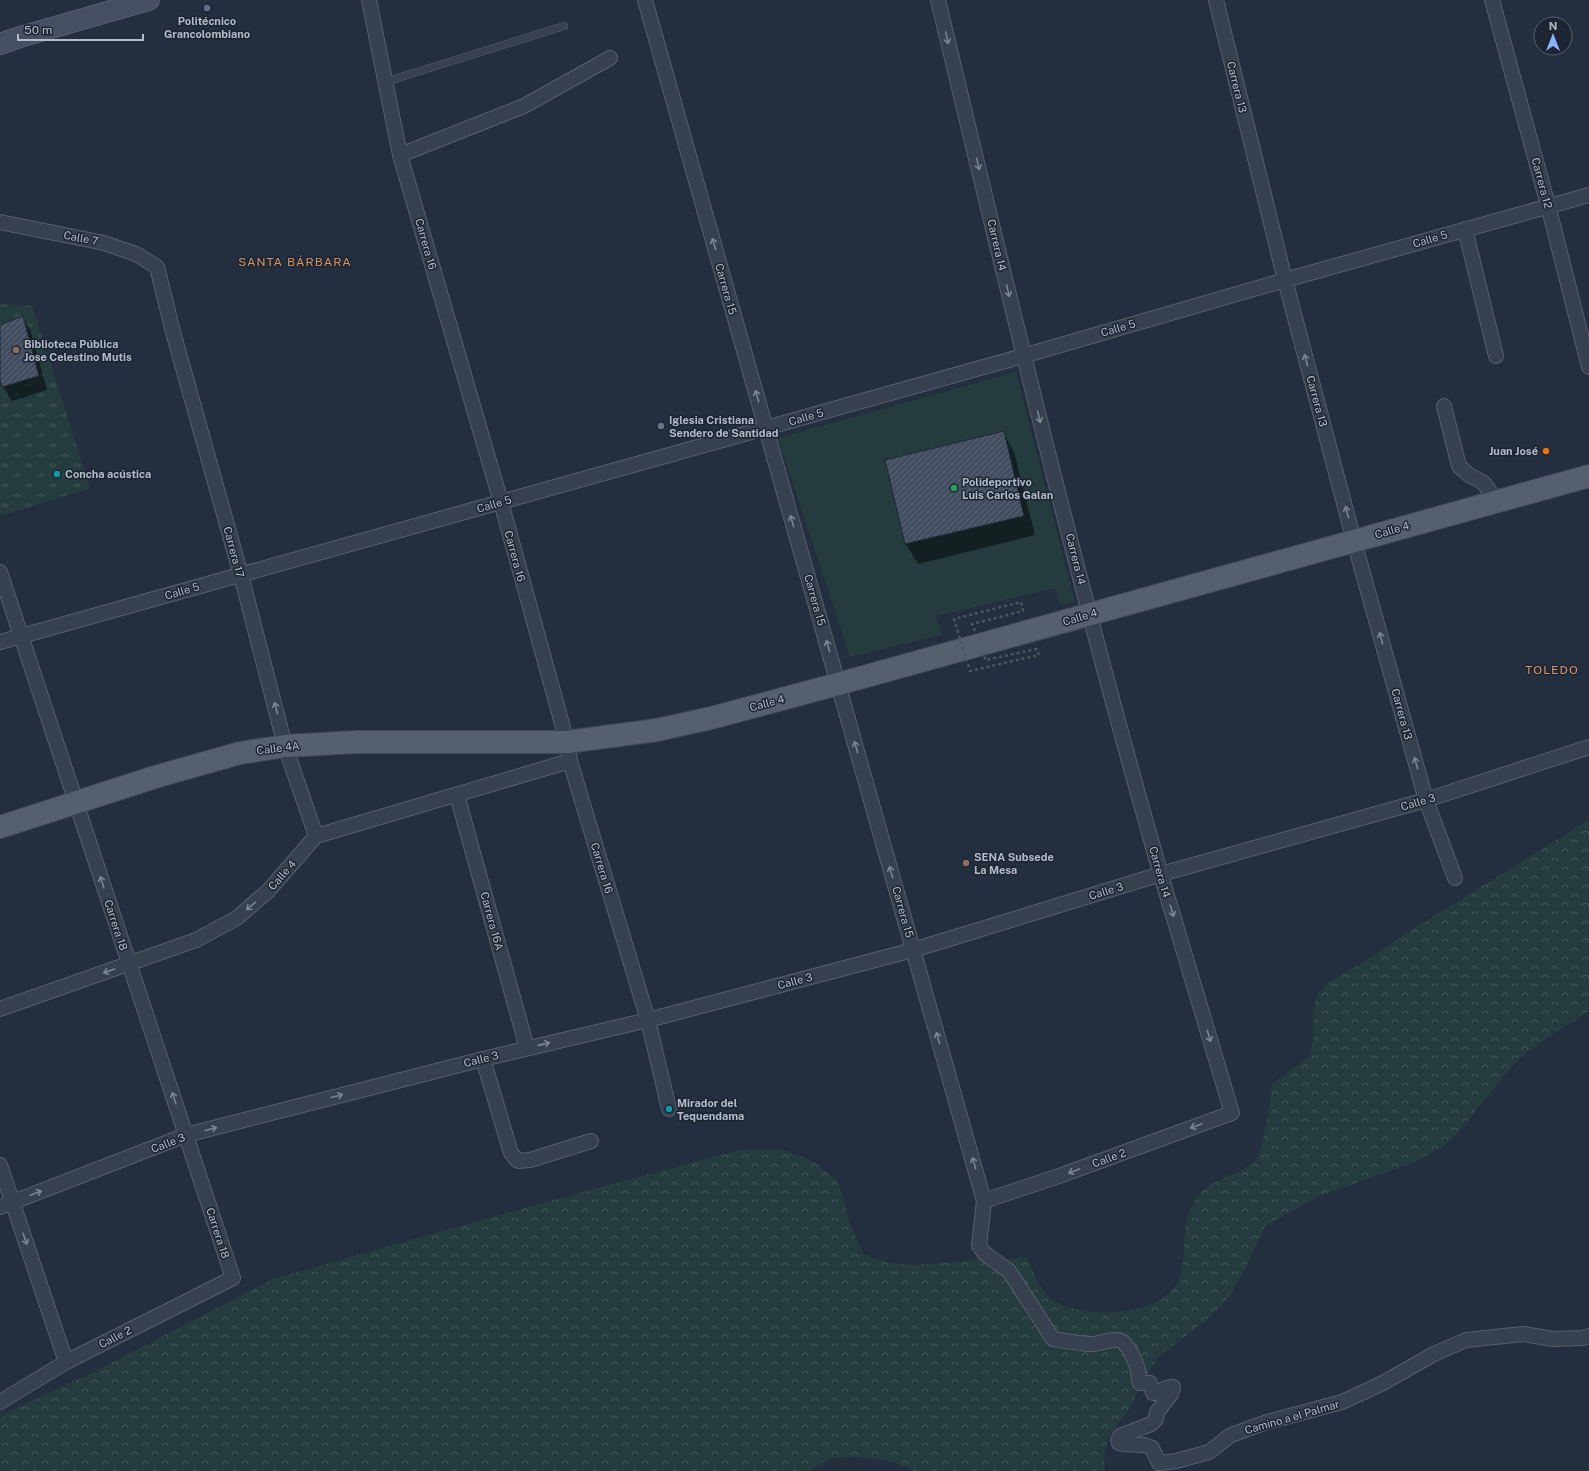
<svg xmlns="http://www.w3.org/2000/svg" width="1589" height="1471" font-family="'Public Sans',sans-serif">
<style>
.grass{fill:url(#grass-tufts)}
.forest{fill:url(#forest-crowns)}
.pitch{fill:#253c3f}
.shadow{fill:#0007}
.building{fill:url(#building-hatch);stroke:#1f2735}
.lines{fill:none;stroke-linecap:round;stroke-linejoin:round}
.lane-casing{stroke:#565e6c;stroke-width:8}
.street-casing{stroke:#565e6c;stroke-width:16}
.secondary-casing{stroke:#565e6c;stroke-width:22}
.primary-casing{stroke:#414957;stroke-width:24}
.lane{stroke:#37404e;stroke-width:7}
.street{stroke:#37404e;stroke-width:14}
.secondary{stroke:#454f61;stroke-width:20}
.primary{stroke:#555f6e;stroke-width:22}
.path-bridge{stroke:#43595c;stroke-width:2.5;stroke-dasharray:3 3;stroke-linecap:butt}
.oneway{stroke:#7b8492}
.service-dot{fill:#5c6f8a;stroke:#1d2533;stroke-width:1.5}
.education-dot{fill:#8d6e63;stroke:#1d2533;stroke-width:1.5}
.worship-dot{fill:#6b7280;stroke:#1d2533;stroke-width:1.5}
.food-dot{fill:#e8710a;stroke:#1d2533;stroke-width:1.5}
.culture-dot{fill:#0f9aa8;stroke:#1d2533;stroke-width:1.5}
.leisure-dot{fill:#2e9e5b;stroke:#1d2533;stroke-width:1.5}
.labels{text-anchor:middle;stroke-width:3;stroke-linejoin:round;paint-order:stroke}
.poi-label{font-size:11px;font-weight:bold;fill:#b3bbc9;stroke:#1d2533;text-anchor:start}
.street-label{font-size:11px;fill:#b3bbc9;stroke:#1d2533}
.neighbourhood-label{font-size:12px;letter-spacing:1px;fill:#d69661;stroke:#1d2533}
</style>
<defs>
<pattern id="grass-tufts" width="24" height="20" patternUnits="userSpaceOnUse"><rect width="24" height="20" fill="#253c3f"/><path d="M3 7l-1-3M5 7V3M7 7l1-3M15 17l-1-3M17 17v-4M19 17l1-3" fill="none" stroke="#425659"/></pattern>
<pattern id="forest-crowns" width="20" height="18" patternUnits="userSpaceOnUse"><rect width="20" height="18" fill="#253c3f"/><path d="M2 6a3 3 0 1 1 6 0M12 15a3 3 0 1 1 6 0" fill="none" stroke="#425659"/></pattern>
<pattern id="building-hatch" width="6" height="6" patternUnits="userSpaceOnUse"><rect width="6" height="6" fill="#424e60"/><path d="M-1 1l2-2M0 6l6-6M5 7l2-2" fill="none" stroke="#5b6675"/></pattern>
</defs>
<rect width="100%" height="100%" fill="#232e3e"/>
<!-- grass -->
<path class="grass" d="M0,304L32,306L90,488L0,516Z"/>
<!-- forest -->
<path class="forest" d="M1589,820V1011L1556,1032L1524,1055L1512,1066L1458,1133L1445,1145L1415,1162L1319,1196L1265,1226L1245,1270L1229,1297L1207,1320L1158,1357L1150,1370L1128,1411L1109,1436L1105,1451L1104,1466L1106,1471H912C898,1458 847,1454 829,1459C823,1461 815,1467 810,1471H0V1418L12,1410L96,1371L273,1279L561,1198L740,1150H784L813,1161L837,1181L843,1197L851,1227L863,1254C898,1270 928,1264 965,1261C986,1259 1006,1259 1027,1258C1034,1272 1039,1289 1052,1299C1079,1320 1162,1318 1178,1281C1189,1256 1179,1226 1194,1202C1211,1174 1237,1179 1256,1160C1264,1151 1270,1099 1272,1084L1310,1056L1313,1040V1009L1318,994L1327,983L1369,959L1410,931Z"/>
<!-- pitch -->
<path class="pitch" d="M1016,372L1075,602L1060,605L1055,588L936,616L942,635L850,657L778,438Z"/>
<!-- shadow -->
<g class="shadow">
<path d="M23,317L31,332L47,390L12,401L3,386L0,377V326Z"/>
<path d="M1003,432L1014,452L1035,535L918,564L906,544L886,460Z"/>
</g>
<!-- building -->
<g class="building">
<path d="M23,316L39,376L2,387L0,380V325Z"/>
<path d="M1004,431L1024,516L905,544L885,460Z"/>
</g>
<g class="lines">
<defs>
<path id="lane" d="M385,82L564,26"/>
<g id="street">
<path d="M369,0L400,155L501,502L567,742L570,761L648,1020L669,1109"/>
<path d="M645,0L984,1201L979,1245L984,1253L1009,1271L1053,1339C1065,1341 1080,1344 1093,1344C1102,1343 1117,1336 1124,1343C1129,1348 1137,1364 1138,1371C1139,1375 1138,1379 1140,1383H1150L1153,1393C1160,1393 1165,1386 1173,1387L1171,1394L1157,1412L1156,1419L1151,1424L1120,1436L1118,1440L1119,1443L1122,1444L1144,1445L1152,1448L1159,1463L1176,1461L1209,1452L1231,1435L1267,1422L1342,1402L1381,1384L1434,1354L1466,1340L1523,1334L1553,1339L1583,1338L1589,1336"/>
<path d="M938,0C1008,293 1078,586 1161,875C1184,954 1209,1034 1232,1113L1059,1176L984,1201"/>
<path d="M1216,0L1285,280L1354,541L1426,800L1455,878"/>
<path d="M1492,0L1548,205L1589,367"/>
<path d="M400,155L524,106L610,58"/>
<path d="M0,222L104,243L136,254L157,267L173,332L241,575L285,746L316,836"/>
<path d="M1465,229L1496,356"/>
<path d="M1444,406L1459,466L1469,475L1484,483L1496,501"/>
<path d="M0,572L233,1278L66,1362L0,1402"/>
<path d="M0,642L1023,356L1285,280L1589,195"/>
<path d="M457,795L527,1048"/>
<path d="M0,1009L196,940L237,918L268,891L316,836L570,761"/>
<path d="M483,1059L511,1153L518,1161L530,1160L591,1141"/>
<path d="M0,1165L66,1362"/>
<path d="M0,1207L186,1135L483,1059L648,1020L913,950L1161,874L1426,800L1589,747"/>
</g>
<path id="secondary" d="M0,44L20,37L149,0"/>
<path id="primary" d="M0,827L155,777L240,753L285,746L356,742H567L657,730L711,718L838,684L1589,476"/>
</defs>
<!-- lane casing -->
<use href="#lane" class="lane-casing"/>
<!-- street casing -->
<use href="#street" class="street-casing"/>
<!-- secondary casing -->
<use href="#secondary" class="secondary-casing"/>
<!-- primary casing -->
<use href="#primary" class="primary-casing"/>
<!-- lane -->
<use href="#lane" class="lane"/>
<!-- street -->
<use href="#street" class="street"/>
<!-- secondary -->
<use href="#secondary" class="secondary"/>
<!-- primary -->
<use href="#primary" class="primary"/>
<!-- path-bridge -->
<path class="path-bridge" d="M975,631L972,624L1023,611L1021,602L954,619L970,671L1039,655L1037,649L985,660L984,653"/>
</g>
<!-- one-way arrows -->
<defs><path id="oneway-shaft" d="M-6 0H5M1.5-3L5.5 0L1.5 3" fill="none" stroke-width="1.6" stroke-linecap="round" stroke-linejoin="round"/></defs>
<g class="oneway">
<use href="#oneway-shaft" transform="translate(947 38) rotate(77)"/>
<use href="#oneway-shaft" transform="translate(978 164) rotate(77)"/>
<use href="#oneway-shaft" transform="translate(714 244) rotate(-106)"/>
<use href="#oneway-shaft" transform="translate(1008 291) rotate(77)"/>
<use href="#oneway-shaft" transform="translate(1306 360) rotate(-105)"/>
<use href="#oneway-shaft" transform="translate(757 396) rotate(-106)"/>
<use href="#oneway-shaft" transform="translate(1039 417) rotate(76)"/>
<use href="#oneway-shaft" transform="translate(1347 512) rotate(-105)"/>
<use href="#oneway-shaft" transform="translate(792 521) rotate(-106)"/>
<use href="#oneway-shaft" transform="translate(1381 638) rotate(-105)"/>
<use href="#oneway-shaft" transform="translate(828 646) rotate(-106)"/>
<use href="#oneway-shaft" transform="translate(276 708) rotate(-105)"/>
<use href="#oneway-shaft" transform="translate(856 747) rotate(-106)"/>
<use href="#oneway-shaft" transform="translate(1416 763) rotate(-105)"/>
<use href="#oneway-shaft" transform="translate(891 872) rotate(-106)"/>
<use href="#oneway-shaft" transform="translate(102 882) rotate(-108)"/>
<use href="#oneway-shaft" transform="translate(251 906) rotate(140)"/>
<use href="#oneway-shaft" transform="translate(1172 911) rotate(73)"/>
<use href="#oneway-shaft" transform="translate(109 971) rotate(161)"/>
<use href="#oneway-shaft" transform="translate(1209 1036) rotate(73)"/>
<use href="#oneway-shaft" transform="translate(938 1038) rotate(-106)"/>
<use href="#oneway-shaft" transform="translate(544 1044) rotate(-13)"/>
<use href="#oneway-shaft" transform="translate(337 1096) rotate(-15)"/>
<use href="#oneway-shaft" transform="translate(174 1098) rotate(-108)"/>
<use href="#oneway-shaft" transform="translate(1196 1126) rotate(160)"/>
<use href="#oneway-shaft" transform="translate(211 1129) rotate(-15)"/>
<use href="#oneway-shaft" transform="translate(974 1163) rotate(-106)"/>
<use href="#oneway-shaft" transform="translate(1074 1171) rotate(160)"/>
<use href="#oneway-shaft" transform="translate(36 1193) rotate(-21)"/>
<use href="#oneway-shaft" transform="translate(25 1239) rotate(71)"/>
</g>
<!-- markers -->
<circle class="service-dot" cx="207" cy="8" r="4"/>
<g class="education-dot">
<circle cx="16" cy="350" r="4"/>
<circle cx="966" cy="863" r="4"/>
</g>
<circle class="worship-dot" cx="661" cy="426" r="4"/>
<circle class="food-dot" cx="1546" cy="451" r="4"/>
<g class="culture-dot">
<circle cx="57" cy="474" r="4"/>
<circle cx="669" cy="1109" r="4"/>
</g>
<circle class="leisure-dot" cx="954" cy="488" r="4"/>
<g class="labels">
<!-- poi labels -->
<g class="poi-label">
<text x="207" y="25" text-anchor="middle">Politécnico<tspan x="207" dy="13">Grancolombiano</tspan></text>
<text x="24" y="348">Biblioteca Pública<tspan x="24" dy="13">Jose Celestino Mutis</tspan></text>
<text x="669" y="424">Iglesia Cristiana<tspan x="669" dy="13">Sendero de Santidad</tspan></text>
<text x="1538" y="455" text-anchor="end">Juan José</text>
<text x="65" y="478">Concha acústica</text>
<text x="962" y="486">Polideportivo<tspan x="962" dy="13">Luis Carlos Galan</tspan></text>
<text x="974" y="861">SENA Subsede<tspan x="974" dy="13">La Mesa</tspan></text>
<text x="677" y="1107">Mirador del<tspan x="677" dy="13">Tequendama</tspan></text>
</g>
<!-- street labels -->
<g class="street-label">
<text transform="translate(1237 87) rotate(76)" y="4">Carrera 13</text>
<text transform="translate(1542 183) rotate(75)" y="4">Carrera 12</text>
<text transform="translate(81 238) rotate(11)" y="4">Calle 7</text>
<text transform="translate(1430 239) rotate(-16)" y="4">Calle 5</text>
<text transform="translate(426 244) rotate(74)" y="4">Carrera 16</text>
<text transform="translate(997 245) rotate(77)" y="4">Carrera 14</text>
<text transform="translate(726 289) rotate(74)" y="4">Carrera 15</text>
<text transform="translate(1118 328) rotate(-16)" y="4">Calle 5</text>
<text transform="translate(1317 401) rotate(75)" y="4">Carrera 13</text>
<text transform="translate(806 417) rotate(-16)" y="4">Calle 5</text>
<text transform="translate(494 504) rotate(-16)" y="4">Calle 5</text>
<text transform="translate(1392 530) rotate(-16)" y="4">Calle 4</text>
<text transform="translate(234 552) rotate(75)" y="4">Carrera 17</text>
<text transform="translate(515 556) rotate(75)" y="4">Carrera 16</text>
<text transform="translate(1076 559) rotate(76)" y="4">Carrera 14</text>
<text transform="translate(182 591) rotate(-16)" y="4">Calle 5</text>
<text transform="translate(815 600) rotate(74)" y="4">Carrera 15</text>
<text transform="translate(1080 617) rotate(-16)" y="4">Calle 4</text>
<text transform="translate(767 703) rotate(-15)" y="4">Calle 4</text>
<text transform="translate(1402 714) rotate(75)" y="4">Carrera 13</text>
<text transform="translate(278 748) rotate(-7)" y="4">Calle 4A</text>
<text transform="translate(1418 802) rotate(-16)" y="4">Calle 3</text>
<text transform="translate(602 868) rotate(73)" y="4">Carrera 16</text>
<text transform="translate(1160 872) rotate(74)" y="4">Carrera 14</text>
<text transform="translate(282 875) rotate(-49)" y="4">Calle 4</text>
<text transform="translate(1106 891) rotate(-17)" y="4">Calle 3</text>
<text transform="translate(903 912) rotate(74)" y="4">Carrera 15</text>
<text transform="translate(492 921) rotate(75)" y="4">Carrera 16A</text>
<text transform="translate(116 925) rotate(72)" y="4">Carrera 18</text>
<text transform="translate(795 981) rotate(-15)" y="4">Calle 3</text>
<text transform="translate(481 1059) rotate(-14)" y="4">Calle 3</text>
<text transform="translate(168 1143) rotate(-21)" y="4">Calle 3</text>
<text transform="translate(1109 1158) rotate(-20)" y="4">Calle 2</text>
<text transform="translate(218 1233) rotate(72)" y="4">Carrera 18</text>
<text transform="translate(115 1337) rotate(-27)" y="4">Calle 2</text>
<text transform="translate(1292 1417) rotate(-16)" y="4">Camino a el Palmar</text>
</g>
<!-- neighbourhood labels -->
<g class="neighbourhood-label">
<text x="295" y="266">SANTA BÁRBARA</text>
<text x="1552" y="674">TOLEDO</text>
</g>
</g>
<!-- north arrow -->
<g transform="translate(1553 36)"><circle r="19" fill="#1d2533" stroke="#59616f"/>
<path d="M0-3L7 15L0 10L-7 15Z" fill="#88b2f9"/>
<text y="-6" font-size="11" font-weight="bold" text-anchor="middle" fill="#b3bbc9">N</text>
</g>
<!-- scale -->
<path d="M18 34v6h125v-6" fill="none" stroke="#b3bbc9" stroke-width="2"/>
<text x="24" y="34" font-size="12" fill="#b3bbc9" stroke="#1d2533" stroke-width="3" paint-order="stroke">50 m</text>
</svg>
